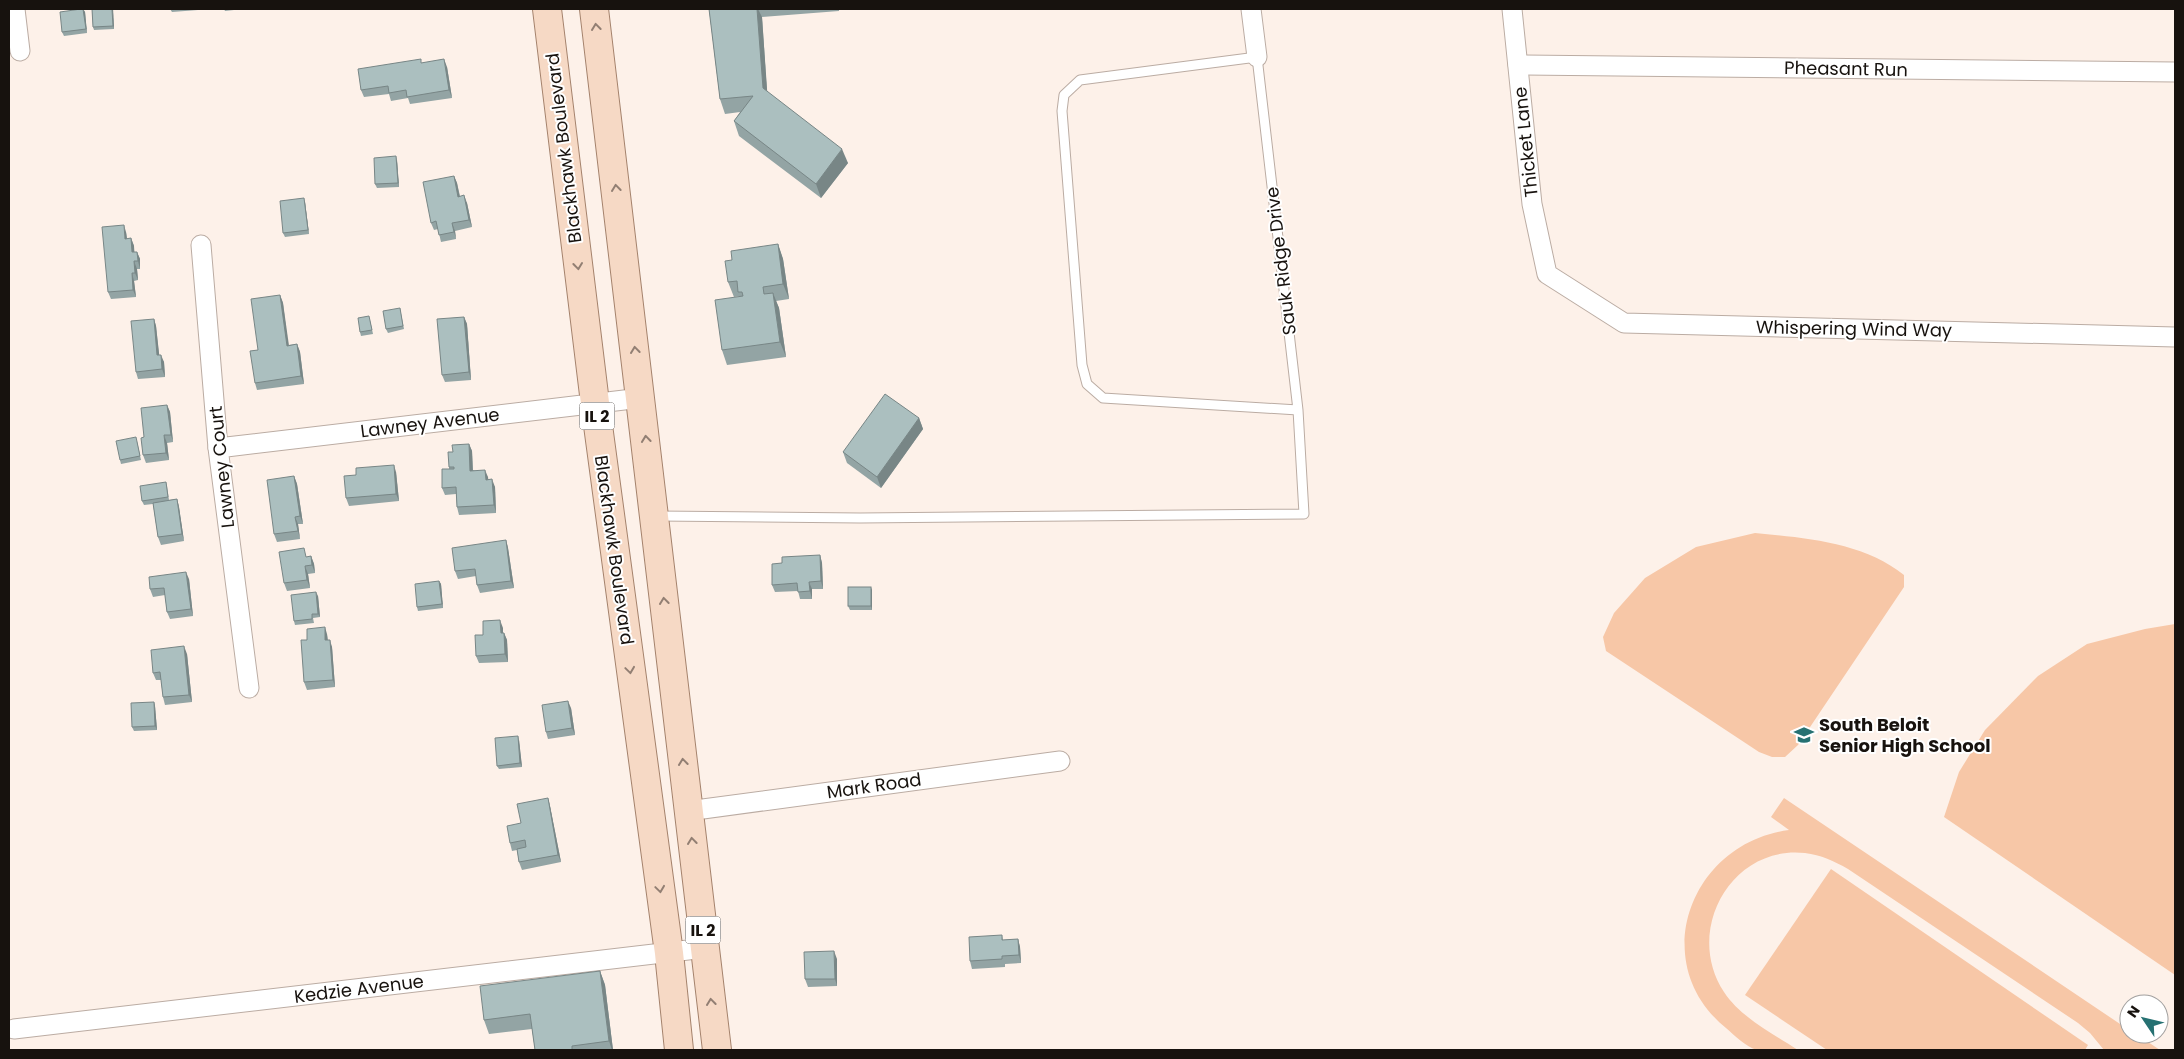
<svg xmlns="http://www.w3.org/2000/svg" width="2184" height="1059" font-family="Poppins,sans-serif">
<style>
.green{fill:#f7c7a7}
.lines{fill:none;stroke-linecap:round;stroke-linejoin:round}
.lane-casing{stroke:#bbaca3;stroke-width:11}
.street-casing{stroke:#bbaca3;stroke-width:21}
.primary-casing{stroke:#a4826c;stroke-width:30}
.lane{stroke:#fff;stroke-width:9}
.street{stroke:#fff;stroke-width:19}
.primary{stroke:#f6d9c5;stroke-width:28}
.wall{fill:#93a4a4}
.shaded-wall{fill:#788686}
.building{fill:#abbfbf;stroke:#788686}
.oneway{stroke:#927f73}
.labels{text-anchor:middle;stroke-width:4;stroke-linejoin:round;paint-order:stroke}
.shield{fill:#fff;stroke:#5d5956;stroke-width:1}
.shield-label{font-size:16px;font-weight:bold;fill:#17120e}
.street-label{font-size:18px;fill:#17120e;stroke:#fff}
.poi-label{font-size:18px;font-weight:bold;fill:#17120e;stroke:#fff;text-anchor:start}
</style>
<rect width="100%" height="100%" fill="#fdf1e9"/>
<!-- green -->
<g class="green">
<path d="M1755,533C1805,538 1863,542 1904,575V587L1798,745L1785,757H1772L1759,752L1606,651L1603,637L1614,613L1645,578L1696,547Z"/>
<path d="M2175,624V975L1944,817L1959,772L1985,730L2038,676L2087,644L2145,629Z"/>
<path d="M1784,798L2129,1030V1034H2136L2160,1050H2104L2090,1033L2078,1023L1848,869C1834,861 1821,855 1805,853C1730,845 1684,932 1724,992C1741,1018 1774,1034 1798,1050C1788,1050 1766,1053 1757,1050C1746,1047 1734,1035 1726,1028C1646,963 1690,843 1789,830L1771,817Z"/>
<path d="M1831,869L2088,1045L2085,1050H1827L1745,995Z"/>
</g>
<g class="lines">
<defs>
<path id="lane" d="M657,516L860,518L1304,514L1298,410L1257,57L1080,80L1064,95L1062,111L1082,365L1087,384L1103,398L1298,410"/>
<g id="street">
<path d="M15,9L20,51"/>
<path d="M1251,9L1257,57"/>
<path d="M1512,9L1532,204L1547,274L1624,323L2175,337"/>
<path d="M1518,65L2175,72"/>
<path d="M201,245L218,448L249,688"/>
<path d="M218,448L641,398"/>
<path d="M688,811L1060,761"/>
<path d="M14,1029L705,948"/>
</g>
<g id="primary">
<path d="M547,9L595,403L669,953L679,1050"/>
<path d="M594,9L717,1050"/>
</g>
</defs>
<!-- lane casing -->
<use href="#lane" class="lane-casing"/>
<!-- street casing -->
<use href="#street" class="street-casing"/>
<!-- primary casing -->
<use href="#primary" class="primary-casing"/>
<!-- lane -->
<use href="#lane" class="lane"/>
<!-- street -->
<use href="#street" class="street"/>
<!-- primary -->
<use href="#primary" class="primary"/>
</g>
<!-- wall -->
<g class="wall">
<path d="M83,9L85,12L87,33L64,36L62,32Z"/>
<path d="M92,9H113L114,29L94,30L93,27Z"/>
<path d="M170,9H198V10L172,12Z"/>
<path d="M224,9H243L225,11Z"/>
<path d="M709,9H839V11L762,17L767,92L848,163L821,198L739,136L734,121L740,112L725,114L720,99Z"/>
<path d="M422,63L447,67L452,98L410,104L408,98L391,101L389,94L364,97L361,90Z"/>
<path d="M397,160L399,187L377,188L375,184Z"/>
<path d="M454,176L457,183L460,196L467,203L472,227L455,231L456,239L441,242L438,229L434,230L431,223Z"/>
<path d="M305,202L309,234L285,237L283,233Z"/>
<path d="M126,232L127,239L131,238L134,246V252H137L140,259V269H137L138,280L134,281L136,297L111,299L108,292Z"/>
<path d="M778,244L783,259L789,299L776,301L779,308L786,357L727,365L722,350L740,296L734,297L728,282L732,260Z"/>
<path d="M280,295L283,303L288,345L297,344L300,352L304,384L257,390L255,383L258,350Z"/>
<path d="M400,308L404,329L388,333L386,329Z"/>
<path d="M464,317L467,324L471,380L445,382L442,375Z"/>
<path d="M154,319L156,326L159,355L164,362L165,377L138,379L136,372Z"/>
<path d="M370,320L373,334L361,336L360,332Z"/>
<path d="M167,405L170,412L173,442L167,443L169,460L146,463L143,455L144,437Z"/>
<path d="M919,418L923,429L881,488L847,463L843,452Z"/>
<path d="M137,441L141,460L121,464L120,460Z"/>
<path d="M469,444L472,451L473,470L488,477V479L495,487L496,513L459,515L457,507L456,494L445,495L442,488L449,469V467L453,452Z"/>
<path d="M396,472L399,501L349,506L346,498Z"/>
<path d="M294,476L297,484L303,524H298L300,539L277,542L274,534Z"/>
<path d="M166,482L167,486L169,500L177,499L179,507L184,541L161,545L158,537L153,504L144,505L142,501Z"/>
<path d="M506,540L508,548L514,588L480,593L477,585L476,576L458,579L455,571Z"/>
<path d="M820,555L822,563L823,589H812V599H800L798,591L775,592L772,585L782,563Z"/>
<path d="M311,556L314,564L315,573L308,574L310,588L287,591L284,583L307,557Z"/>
<path d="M189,579L193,616L170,619L167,612L165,595L153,597L150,589Z"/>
<path d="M439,581L441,584L443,608L418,611L417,607Z"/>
<path d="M872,590V610H850L848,606Z"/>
<path d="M318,596L320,617L313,618L314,623L295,625L294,621Z"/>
<path d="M503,628V633H504L507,640L508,662L479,663L476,656L483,635Z"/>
<path d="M327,634L328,640L332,647L335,687L307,690L304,682L307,640Z"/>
<path d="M187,654L192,702L165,705L163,697L161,680H156L153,673Z"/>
<path d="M154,702L155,706L157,730L134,731L132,727Z"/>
<path d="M571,708L575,735L548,739L546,732Z"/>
<path d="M519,740L522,767L499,769L497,766Z"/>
<path d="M548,798L550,806L561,862L522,870L519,862L517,850L512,851L510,843L521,823Z"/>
<path d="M1002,935L1003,940L1018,939L1020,947L1021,963L1005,964V967L972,969L970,961Z"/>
<path d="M837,959V986L808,987L805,979Z"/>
<path d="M600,971L605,985L613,1050H535L532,1029L489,1034L484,1020Z"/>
</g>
<!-- shaded-wall -->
<g class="shaded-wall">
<path d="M83,9L85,12L87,33L86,29Z"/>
<path d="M112,9H113L114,29L113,26Z"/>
<path d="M757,9H758L762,17L768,103L763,88Z"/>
<path d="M444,59L447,67L452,98L449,90Z"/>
<path d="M842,149L848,163L821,198L816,184Z"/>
<path d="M396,156L397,160L399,187L398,183Z"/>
<path d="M454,176L457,183L461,204L458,197Z"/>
<path d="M464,195L467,203L472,227L469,220Z"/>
<path d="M304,198L305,202L309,234L308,230Z"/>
<path d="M452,223L455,231L456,239L454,232Z"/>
<path d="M124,225L126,232L128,246L125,239Z"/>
<path d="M131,238L134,246L135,260L132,252Z"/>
<path d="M778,244L783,259L789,299L783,284Z"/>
<path d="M137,252L140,259V269L138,261Z"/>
<path d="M134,261L137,269L138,280L135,273Z"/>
<path d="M132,273L134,281L136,297L133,290Z"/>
<path d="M773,293L779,308L786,357L780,342Z"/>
<path d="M280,295L283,303L290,353L287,346Z"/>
<path d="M464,317L467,324L471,380L469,372Z"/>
<path d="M154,319L156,326L160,362L157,355Z"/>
<path d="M297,344L300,352L304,384L301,376Z"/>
<path d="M161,355L164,362L165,377L162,369Z"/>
<path d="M167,405L170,412L173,442L171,435Z"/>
<path d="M919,418L923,429L881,488L877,477Z"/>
<path d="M164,435L167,443L169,460L166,453Z"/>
<path d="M469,444L472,451L473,478L470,471Z"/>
<path d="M394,465L396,472L399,501L396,494Z"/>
<path d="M485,470L488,477L489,487L486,480Z"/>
<path d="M294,476L297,484L303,524L300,516Z"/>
<path d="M492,479L495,487L496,513L494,505Z"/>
<path d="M177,499L179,507L184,541L182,534Z"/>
<path d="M295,517L298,524L300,539L298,531Z"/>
<path d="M506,540L508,548L514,588L511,581Z"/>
<path d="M820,555L822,563L823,589L821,581Z"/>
<path d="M311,556L314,564L315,573L312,565Z"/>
<path d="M305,566L308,574L310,588L307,580Z"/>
<path d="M186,572L189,579L193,616L191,609Z"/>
<path d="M439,581L441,584L443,608L442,604Z"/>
<path d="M809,582L812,589V599L810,591Z"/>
<path d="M871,587L872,590V610L871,606Z"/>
<path d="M316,592L318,596L320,617L318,614Z"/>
<path d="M500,620L503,628V640L501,633Z"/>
<path d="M325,627L327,634L328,647L325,640Z"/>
<path d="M504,633L507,640L508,662L505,654Z"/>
<path d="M330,640L332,647L335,687L333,680Z"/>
<path d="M184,646L187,654L192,702L189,695Z"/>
<path d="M568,701L571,708L575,735L572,728Z"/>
<path d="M154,702L155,706L157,730L155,726Z"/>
<path d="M518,736L519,740L522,767L520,763Z"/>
<path d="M548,798L550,806L561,862L558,855Z"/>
<path d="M1018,939L1020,947L1021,963L1019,955Z"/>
<path d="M834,951L837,959V986L835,979Z"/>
<path d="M600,971L605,985L613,1050H612L609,1041Z"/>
</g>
<!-- building -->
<g class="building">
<path d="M81,9H83L86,29L62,32L60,12Z"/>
<path d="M92,9H112L113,26L93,27Z"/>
<path d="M709,9H757L763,88L842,149L816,184L734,121L753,96L720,99Z"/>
<path d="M421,59V63L444,59L449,90L407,97L406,90L389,93L388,86L361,90L358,69Z"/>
<path d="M396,156L398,183L375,184L374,158Z"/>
<path d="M454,176L458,197L464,195L469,220L452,223L454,232L439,235L436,221L431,223L423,182Z"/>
<path d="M304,198L308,230L283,233L280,201Z"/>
<path d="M124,225L125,239L131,238L132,252H137L138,261H134L135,273H132L133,290L108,292L102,227Z"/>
<path d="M778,244L783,284L763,287L764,294L773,293L780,342L722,350L715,300L743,296L742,292H738L737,281L728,282L725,261L732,260L731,251Z"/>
<path d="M280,295L287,346L297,344L301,376L255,383L250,351L258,350L251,299Z"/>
<path d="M400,308L403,326L386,329L383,311Z"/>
<path d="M369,316L372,330L360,332L358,318Z"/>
<path d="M464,317L469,372L442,375L437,319Z"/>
<path d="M154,319L157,355H161L162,369L136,372L131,321Z"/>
<path d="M885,394L919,418L877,477L843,452Z"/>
<path d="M167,405L171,435H164L166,453L143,455L141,438L144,437L141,408Z"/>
<path d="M136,437L140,456L120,460L116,441Z"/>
<path d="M469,444L470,471L485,470L486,480L492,479L494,505L457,507L456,487L442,488V469H454V467H449L448,452H453L452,445Z"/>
<path d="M394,465L396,494L346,498L344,476L356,475V468Z"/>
<path d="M294,476L300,516L295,517L298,531L274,534L267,480Z"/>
<path d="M166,482L168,497L142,501L140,486Z"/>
<path d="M177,499L182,534L158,537L153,503Z"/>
<path d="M506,540L511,581L477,585L475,569L455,571L452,548Z"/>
<path d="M304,548L306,557L311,556L312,565L305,566L307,580L284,583L279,552Z"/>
<path d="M820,555L821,581L809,582L810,591L798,592L797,583L772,585V564L782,563V557Z"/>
<path d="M186,572L191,609L167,612L164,588L150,589L149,577Z"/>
<path d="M439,581L442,604L417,607L415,584Z"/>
<rect x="848" y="587" width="23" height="19"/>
<path d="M316,592L318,614H312V619L294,621L291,595Z"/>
<path d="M500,620L501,633H504L505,654L476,656L475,635H483V621Z"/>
<path d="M325,627V640H330L333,680L304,682L301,640H307V629Z"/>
<path d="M184,646L189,695L163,697L160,672L153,673L151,650Z"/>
<path d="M568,701L572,728L546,732L542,705Z"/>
<path d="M154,702L155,726L132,727L131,703Z"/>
<path d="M518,736L520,763L497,766L495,738Z"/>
<path d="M548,798L558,855L519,862L517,849L526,847L525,840L510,843L507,826L521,823L517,804Z"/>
<path d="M1002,935V940L1018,939L1019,955L1002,956V959L970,961L969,937Z"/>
<path d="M834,951L835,979H805L804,952Z"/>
<path d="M600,971L609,1041L572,1046V1050H535L530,1014L484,1020L480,986Z"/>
</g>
<!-- one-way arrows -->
<defs><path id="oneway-chevron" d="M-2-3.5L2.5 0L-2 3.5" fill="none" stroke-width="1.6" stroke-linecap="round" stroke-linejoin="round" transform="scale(1.25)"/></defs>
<g class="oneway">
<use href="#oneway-chevron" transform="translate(596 27) rotate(-97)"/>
<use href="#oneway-chevron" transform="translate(616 188) rotate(-97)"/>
<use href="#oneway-chevron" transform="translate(578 266) rotate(83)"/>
<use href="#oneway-chevron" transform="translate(635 350) rotate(-97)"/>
<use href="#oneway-chevron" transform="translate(646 439) rotate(-96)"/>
<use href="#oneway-chevron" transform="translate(664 601) rotate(-97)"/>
<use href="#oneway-chevron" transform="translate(630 670) rotate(82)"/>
<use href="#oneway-chevron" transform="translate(683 762) rotate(-97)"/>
<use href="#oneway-chevron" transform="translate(692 841) rotate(-97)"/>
<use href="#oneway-chevron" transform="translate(660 889) rotate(82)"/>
<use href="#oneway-chevron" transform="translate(711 1002) rotate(-97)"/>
</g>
<!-- icons -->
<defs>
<symbol id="school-bare" viewBox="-9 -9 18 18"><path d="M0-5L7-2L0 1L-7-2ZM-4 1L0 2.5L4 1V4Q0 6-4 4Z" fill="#267172" stroke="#fff" stroke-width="2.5" paint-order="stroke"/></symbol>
</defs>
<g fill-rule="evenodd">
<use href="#school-bare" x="1790" y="721" width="28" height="28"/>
</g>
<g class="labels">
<!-- shield labels -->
<g class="shield">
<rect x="579.5" y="402.5" width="35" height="27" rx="4"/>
<rect x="685.5" y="916.5" width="35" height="27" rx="4"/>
</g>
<g class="shield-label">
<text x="597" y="422">IL 2</text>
<text x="703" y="936">IL 2</text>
</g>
<!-- street labels -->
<g class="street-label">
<text transform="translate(1846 69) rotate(1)" y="6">Pheasant Run</text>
<text transform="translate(1526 142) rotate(-96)" y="6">Thicket Lane</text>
<text transform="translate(564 148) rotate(-97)" y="6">Blackhawk Boulevard</text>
<text transform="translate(1281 261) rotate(-97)" y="6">Sauk Ridge Drive</text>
<text transform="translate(1854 329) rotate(1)" y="6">Whispering Wind Way</text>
<text transform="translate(430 423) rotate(-7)" y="6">Lawney Avenue</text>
<text transform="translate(222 467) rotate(-96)" y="6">Lawney Court</text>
<text transform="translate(614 550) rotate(82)" y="6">Blackhawk Boulevard</text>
<text transform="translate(874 786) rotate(-8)" y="6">Mark Road</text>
<text transform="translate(359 989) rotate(-7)" y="6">Kedzie Avenue</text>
</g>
<!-- poi labels -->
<g class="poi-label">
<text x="1819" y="731">South Beloit<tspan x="1819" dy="21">Senior High School</tspan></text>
</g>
</g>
<!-- border -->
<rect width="2184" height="1059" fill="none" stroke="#17120e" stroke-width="20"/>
<!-- north arrow -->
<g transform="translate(2144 1019) rotate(305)"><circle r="24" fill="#ffffff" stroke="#a2a09f"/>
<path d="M0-4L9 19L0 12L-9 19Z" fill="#267172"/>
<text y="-8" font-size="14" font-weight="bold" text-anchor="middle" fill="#17120e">N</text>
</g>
</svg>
